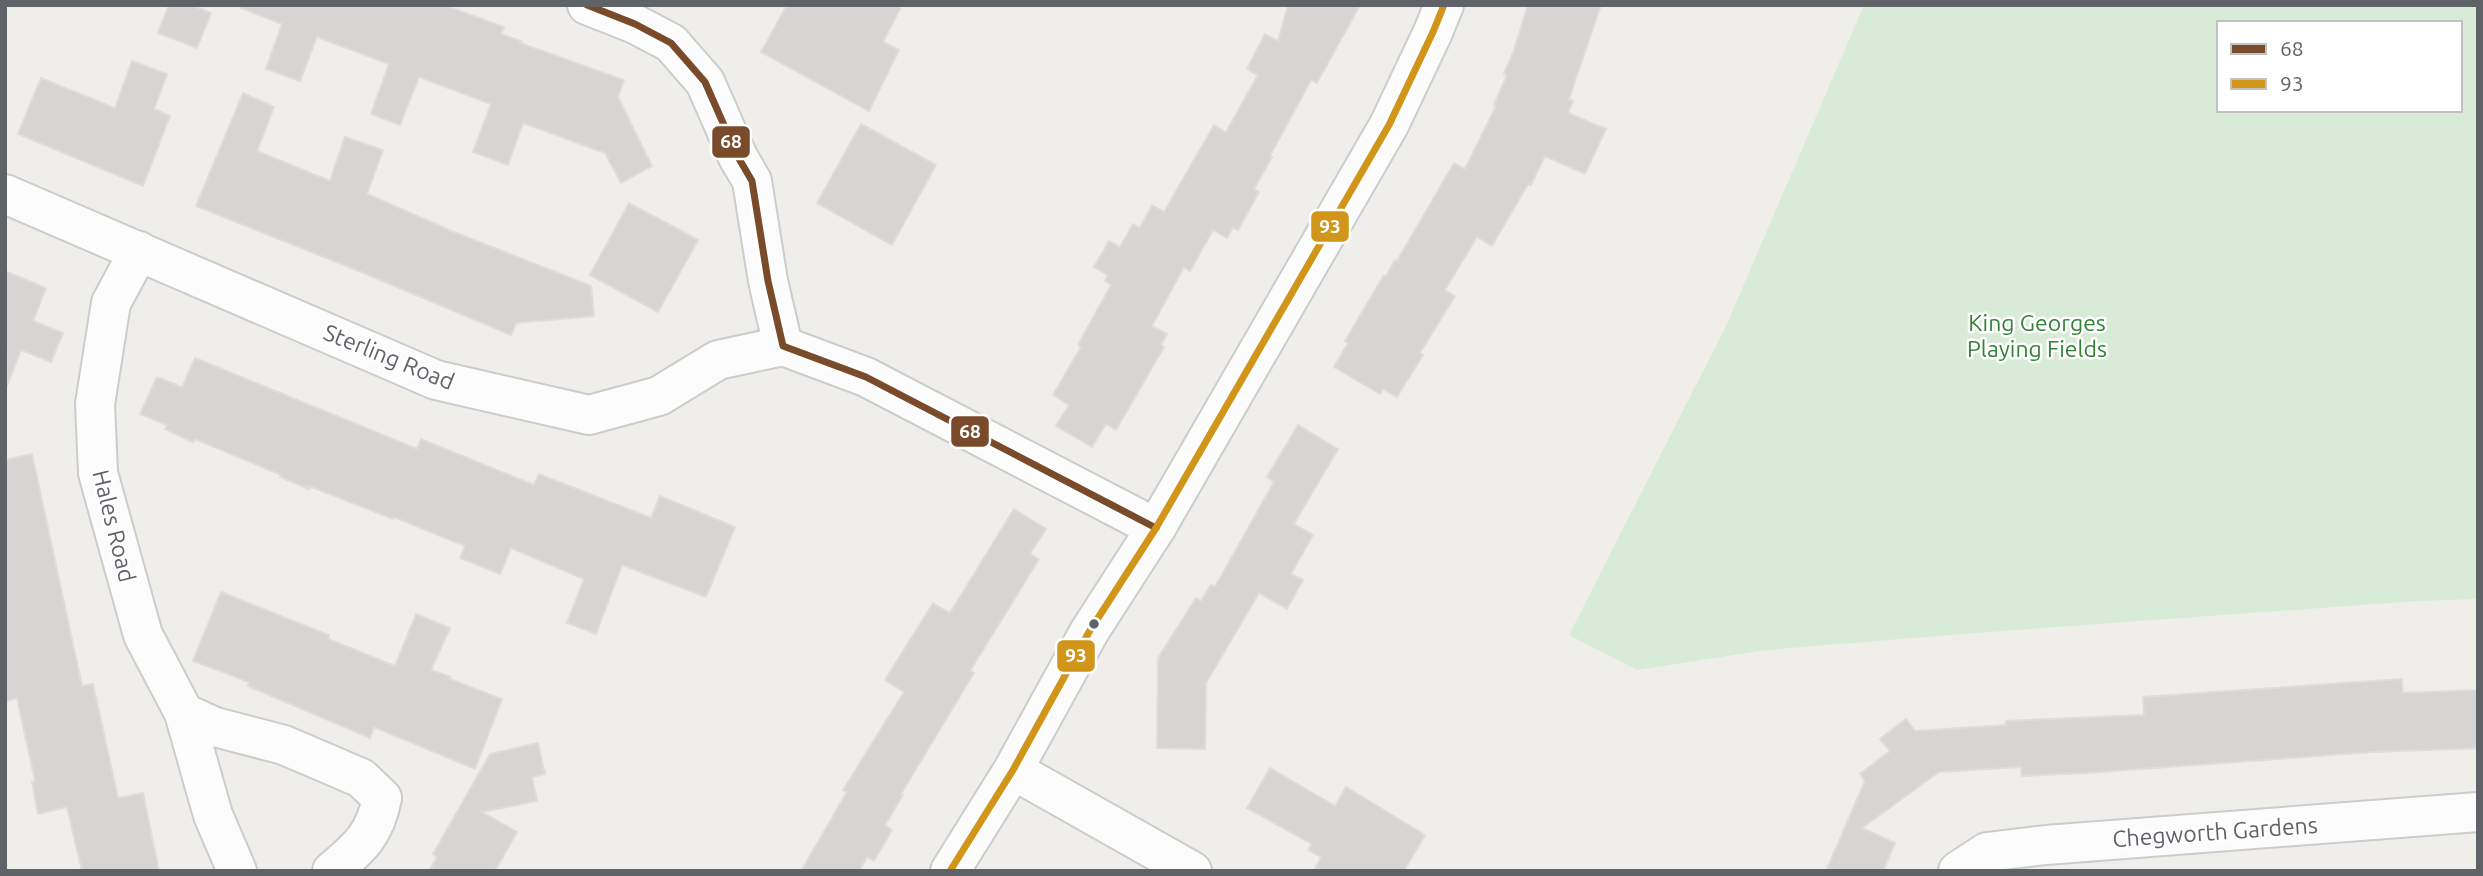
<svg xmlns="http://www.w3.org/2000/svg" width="2483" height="876" font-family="Ubuntu,sans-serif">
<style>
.green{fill:#d8ebd6;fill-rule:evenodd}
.building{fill:#d6d5d3;stroke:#deddd9;stroke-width:2}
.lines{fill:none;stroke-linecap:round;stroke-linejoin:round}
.minor-casing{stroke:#cbcccc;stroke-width:42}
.minor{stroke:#fdfcfc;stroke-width:38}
.bus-1-casing{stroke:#fff;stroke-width:12}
.bus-2-casing{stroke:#fff;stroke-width:12}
.bus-1{stroke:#7a4b2a;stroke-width:7}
.bus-2{stroke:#d1951a;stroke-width:7}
.bus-dot{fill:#5f6368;stroke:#fff;stroke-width:2.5}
.labels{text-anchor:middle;stroke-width:5;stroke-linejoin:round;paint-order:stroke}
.park-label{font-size:23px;fill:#348238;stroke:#fff}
.street-label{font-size:23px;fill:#5f6368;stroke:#fff}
.line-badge{stroke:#fff;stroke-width:2.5}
.badge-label{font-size:19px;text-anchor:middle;font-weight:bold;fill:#fff}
</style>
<rect width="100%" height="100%" fill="#efeeea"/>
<!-- green -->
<path class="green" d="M1864,5H2478V599L2417,601L1975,633L1766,650L1637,670L1569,635L1727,324ZM2219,23H2460V110H2219Z"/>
<!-- building -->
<g class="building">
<path d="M169,5H191L211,13L197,48L158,33Z"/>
<path d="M241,5H444L504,27L501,34L521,41L520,43L624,80L618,97L652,166L621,183L605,153L523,123L508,165L473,152L491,104L419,77L400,125L371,114L389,64L317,37L300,81L266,69L282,24L241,8Z"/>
<path d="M787,5H902L883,42L899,50L869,111L761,52Z"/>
<path d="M1288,5H1360L1317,83L1311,80L1270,156L1272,157L1254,189L1259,192L1238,230L1233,227L1227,238L1213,230L1190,271L1184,267L1152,326L1167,334L1161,345L1164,347L1116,430L1106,424L1092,447L1056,426L1069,405L1053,395L1081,347L1078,345L1111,285L1105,281L1108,275L1094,267L1109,241L1120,247L1133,224L1140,228L1152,205L1164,212L1214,125L1226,132L1258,75L1247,69L1265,34L1278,41Z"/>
<path d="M1528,5H1601L1569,99L1573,101L1568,113L1606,129L1585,174L1545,156L1531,185L1528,184L1492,246L1477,237L1445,290L1455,296L1420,353L1423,355L1397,397L1383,389L1380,394L1334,367L1348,343L1345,341L1384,275L1386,276L1395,260L1397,261L1454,163L1465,169L1496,106L1494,105L1507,75L1504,74L1514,50Z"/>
<path d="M132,61L167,74L154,109L170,116L143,186L18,134L41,78L115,108Z"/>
<path d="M243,93L274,107L257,151L330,181L345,137L383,150L367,194L454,232L591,286L594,316L516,323L511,335L359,271L196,206Z"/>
<path d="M861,124L936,165L892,245L817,203Z"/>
<path d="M629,203L698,240L658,312L590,275Z"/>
<path d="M5,271L46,288L33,321L63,333L51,362L21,350L7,386Z"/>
<path d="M195,358L417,449L421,439L534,485L539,474L651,518L660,496L735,527L706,597L622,565L596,634L567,623L584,579L511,548L500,574L460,558L465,546L394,517L393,519L309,486V489L280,477L281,475L195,439L193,442L165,429L167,425L140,414L157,377L182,387Z"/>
<path d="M1298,425L1338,449L1294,524L1313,535L1291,574L1303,580L1287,609L1259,593L1206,683L1205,749L1157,748L1158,658L1196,598L1201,601L1211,585L1215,587L1274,482L1267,477Z"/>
<path d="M32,454L82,686L93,684L118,798L143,793L159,871H82L67,807L38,814L32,782L35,781L17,698L5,702V460Z"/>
<path d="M1014,509L1046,529L1030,554L1039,559L970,671L974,673L901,794L903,795L885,825L892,830L874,861L867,857L859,871H801L847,792L843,790L904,692L885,680L933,603L950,613Z"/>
<path d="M221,592L329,635L328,639L395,666L416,614L450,628L431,670L451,677L450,679L502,699L475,769L374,727L370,738L248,686L249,682L193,661Z"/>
<path d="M2402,679L2403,693L2478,690V748L2373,752L2086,773L2022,776L2021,767L1939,772L1862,828L1895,843L1883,871H1826L1865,781L1860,774L1890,751L1880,739L1906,719L1915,731L2006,725V721L2144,715L2143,697Z"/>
<path d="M538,743L545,774L532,777L537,801L482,812L517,832L495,871H429L437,857L433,854L490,754Z"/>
<path d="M1270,768L1335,806L1346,787L1425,835L1404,871H1314L1321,857L1308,850L1312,844L1247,808Z"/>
</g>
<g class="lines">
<defs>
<g id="minor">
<path d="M587,5L635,24L671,43L705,82L738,157L752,181L768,281L783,346L866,377L1156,528"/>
<path d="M5,194L436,380L589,415L659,396L718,360L783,346"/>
<path d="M139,251L111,303L95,404L98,473L143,635L184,713L213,815L237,871"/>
<path d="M184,713L215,727L284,745L361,778L382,798C375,835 359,848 332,871"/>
<path d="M1013,770L1192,871"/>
<path d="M950,871L1013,770L1089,632L1156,528L1389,125L1433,32L1444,5"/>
<path d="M1958,871L1987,852L2046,845L2478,812"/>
</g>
</defs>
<!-- minor casing -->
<use href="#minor" class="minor-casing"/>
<!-- minor -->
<use href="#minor" class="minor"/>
<defs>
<path id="bus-1" d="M587,5L635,24L671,43L705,82L738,157L752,181L768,281L783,346L866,377L1156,528"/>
<path id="bus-2" d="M950,871L1013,770L1089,632L1156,528L1389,125L1433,32L1444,5"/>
</defs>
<!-- bus-1 casing -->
<use href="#bus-1" class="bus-1-casing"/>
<!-- bus-2 casing -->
<use href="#bus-2" class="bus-2-casing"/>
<!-- bus-1 -->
<use href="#bus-1" class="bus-1"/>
<!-- bus-2 -->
<use href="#bus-2" class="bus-2"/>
</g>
<!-- markers -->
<circle class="bus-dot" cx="1094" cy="624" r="6"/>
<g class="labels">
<!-- park labels -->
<g class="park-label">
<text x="2037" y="331">King Georges<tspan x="2037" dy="26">Playing Fields</tspan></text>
</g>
<!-- street labels -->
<g class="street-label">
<text transform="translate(389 357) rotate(22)" y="8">Sterling Road</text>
<text transform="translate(114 526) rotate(76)" y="8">Hales Road</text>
<text transform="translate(2215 832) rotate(-4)" y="8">Chegworth Gardens</text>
</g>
</g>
<g class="line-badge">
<rect x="711" y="125" width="40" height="34" rx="7" fill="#7a4b2a"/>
<rect x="1310" y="210" width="40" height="33" rx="7" fill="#d1951a"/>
<rect x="950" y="415" width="40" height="33" rx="7" fill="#7a4b2a"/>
<rect x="1056" y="639" width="40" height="34" rx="7" fill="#d1951a"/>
</g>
<g class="badge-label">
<text x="731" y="148">68</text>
<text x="1330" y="233">93</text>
<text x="970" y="438">68</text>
<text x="1076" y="662">93</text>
</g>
<!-- border -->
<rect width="2483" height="876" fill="none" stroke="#5f6368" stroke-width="14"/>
<!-- legend -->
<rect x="2217" y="21" width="245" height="91" fill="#ffffff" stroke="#bfc1c3" stroke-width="2"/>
<rect x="2231" y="44" width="35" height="10" fill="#7a4b2a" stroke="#bfc1c3" stroke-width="2"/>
<text x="2280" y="56" font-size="21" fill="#5f6368">68</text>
<rect x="2231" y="79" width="35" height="10" fill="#d1951a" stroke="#bfc1c3" stroke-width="2"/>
<text x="2280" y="91" font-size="21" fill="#5f6368">93</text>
</svg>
